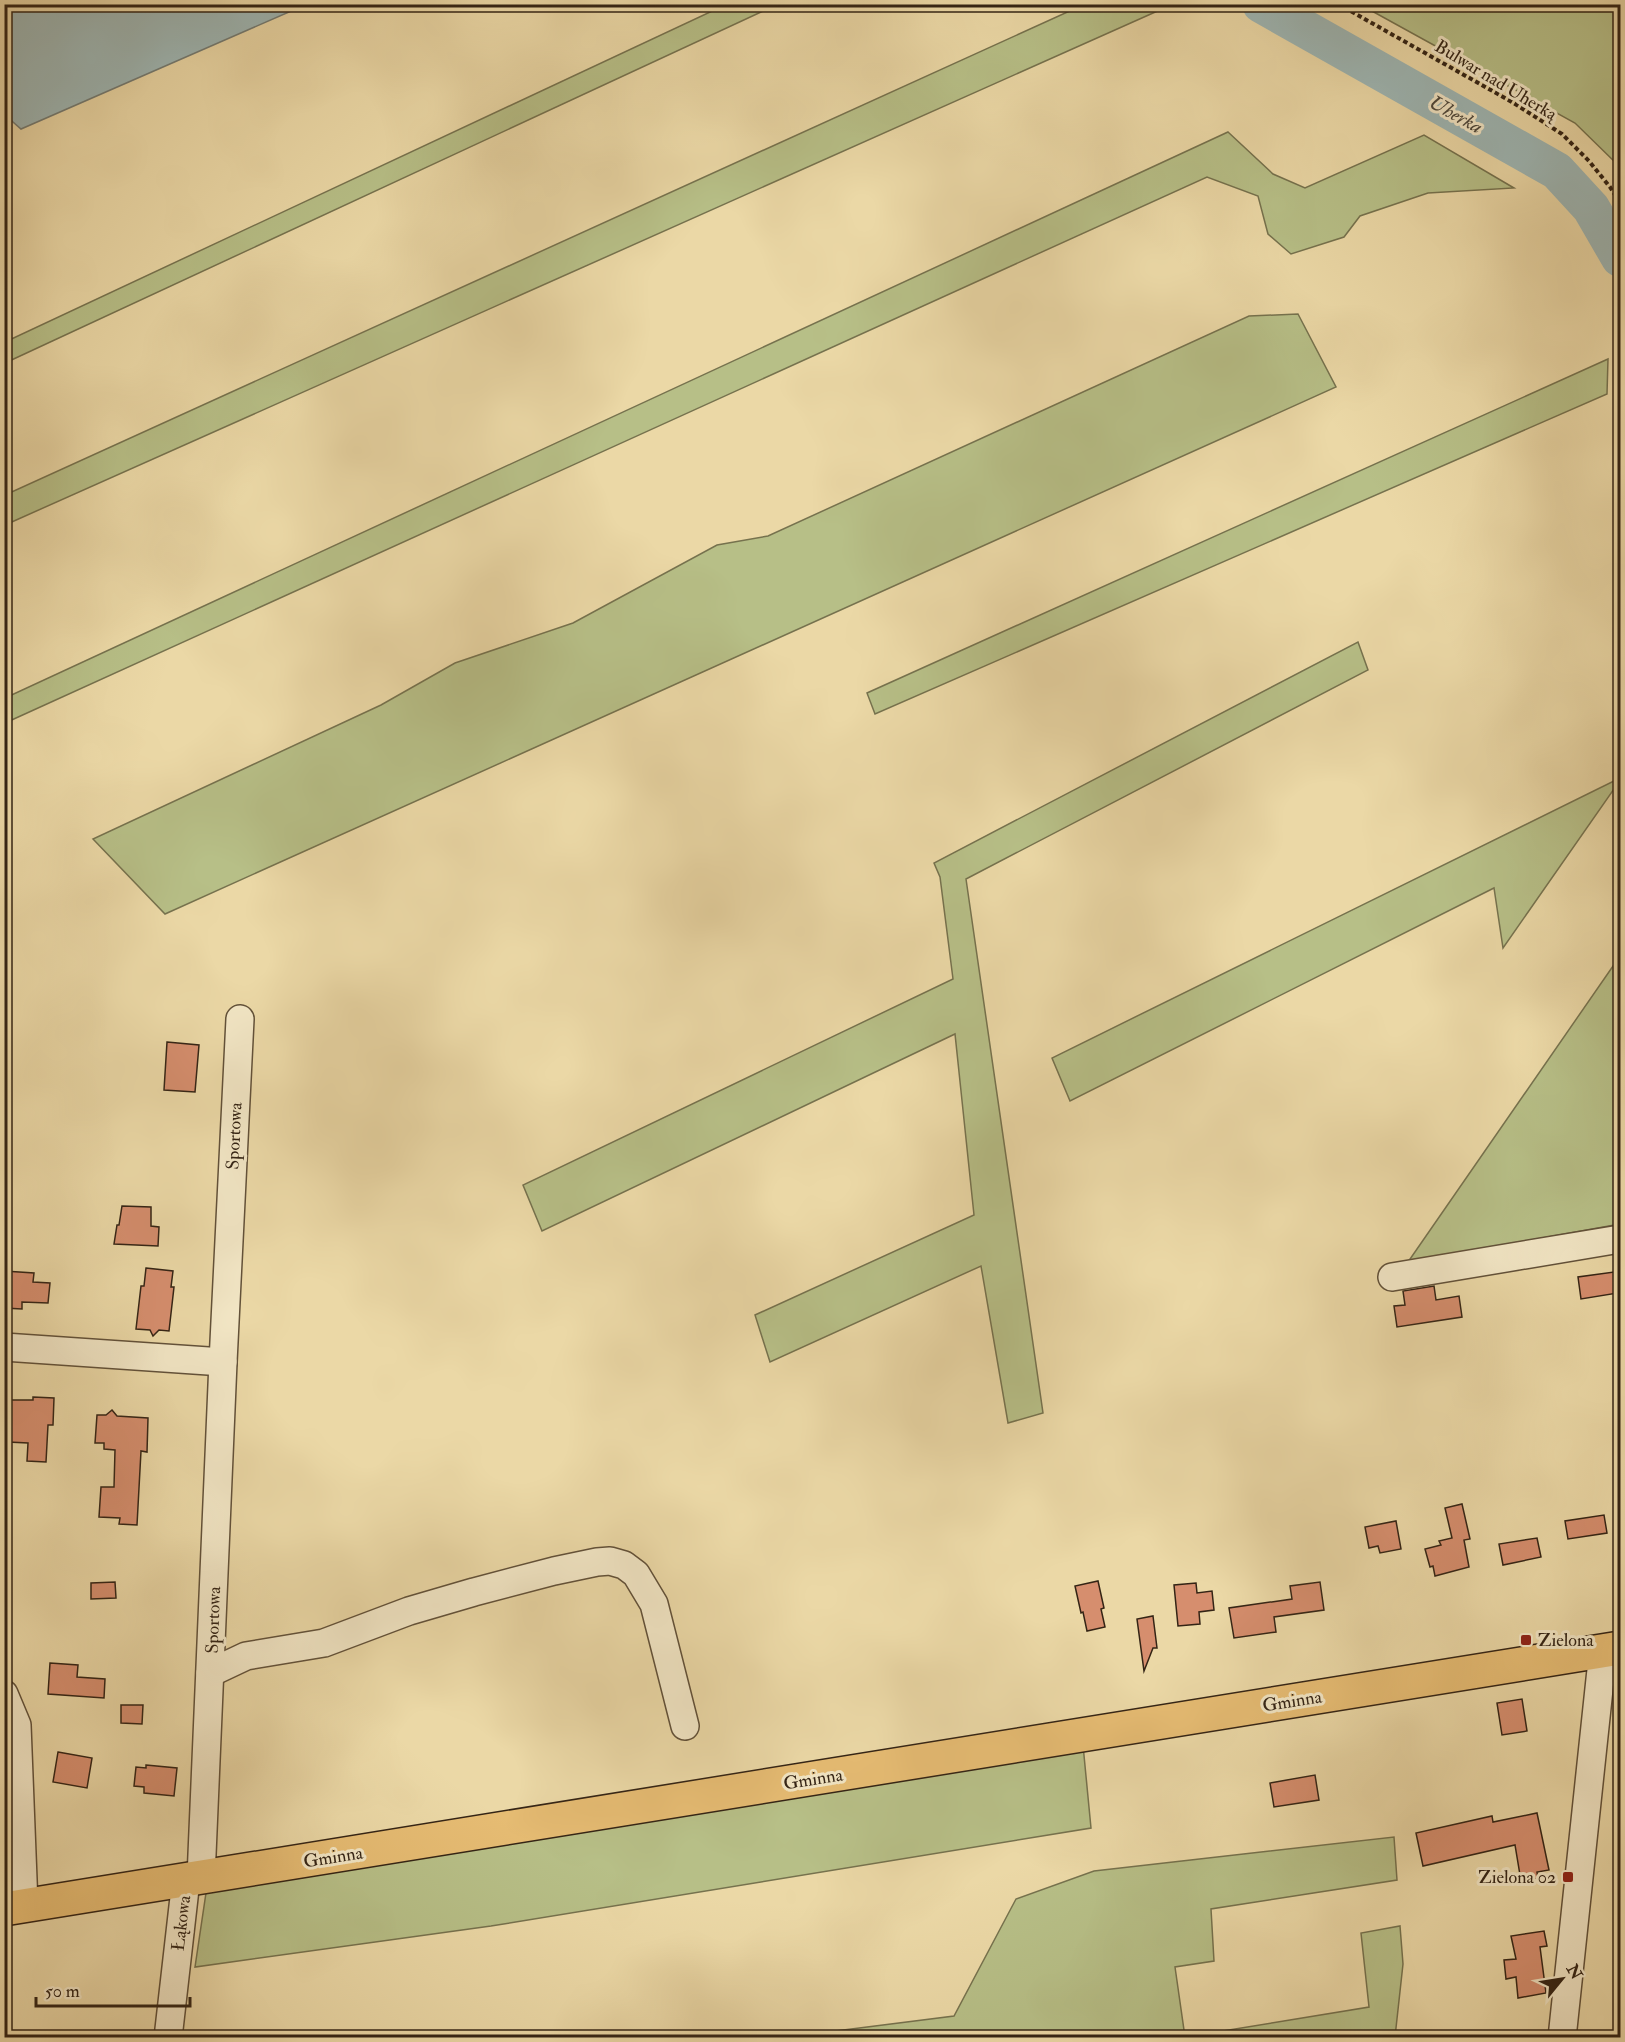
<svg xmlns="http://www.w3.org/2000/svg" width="1625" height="2042" font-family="'IM FELL Double Pica',serif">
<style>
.green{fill:#b7bf87;stroke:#76724e;stroke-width:1.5}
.water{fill:#9eb6b3;stroke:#747c74;stroke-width:1.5}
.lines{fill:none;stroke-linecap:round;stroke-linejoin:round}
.river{stroke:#9eb6b3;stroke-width:38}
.building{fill:#d68e6e;stroke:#342415;stroke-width:1.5}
.minor-casing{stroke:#625139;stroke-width:30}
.major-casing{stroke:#342415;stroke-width:36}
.path{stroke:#342415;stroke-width:4;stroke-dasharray:4.5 3;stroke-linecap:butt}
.minor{stroke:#f2e6c5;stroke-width:27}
.major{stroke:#e6bc73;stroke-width:33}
.poi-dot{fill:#8f2418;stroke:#f2e6c5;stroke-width:2}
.labels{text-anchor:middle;stroke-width:6;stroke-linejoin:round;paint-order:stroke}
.street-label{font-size:18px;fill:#342415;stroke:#f2e6c5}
.poi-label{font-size:18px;fill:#342415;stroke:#f2e6c5;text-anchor:start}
.water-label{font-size:20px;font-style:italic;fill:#4e483c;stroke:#f2e6c5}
</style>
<rect width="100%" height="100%" fill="#ebd8a6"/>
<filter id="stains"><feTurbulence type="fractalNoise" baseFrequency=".00333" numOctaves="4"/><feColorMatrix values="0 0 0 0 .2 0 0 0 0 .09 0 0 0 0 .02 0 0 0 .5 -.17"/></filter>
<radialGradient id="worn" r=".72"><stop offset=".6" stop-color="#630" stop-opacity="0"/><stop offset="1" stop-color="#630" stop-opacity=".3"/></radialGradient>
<!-- green -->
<g class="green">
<path d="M1085,4L1171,5L5,525V495Z"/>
<path d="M725,5H776L5,363V342Z"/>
<path d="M1361,5H1620V167L1575,123Z"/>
<path d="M1228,132L1273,174L1305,188L1424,135L1514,188L1428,193L1360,216L1344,237L1291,254L1268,234L1258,196L1207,177L5,723V698Z"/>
<path d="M1298,314L1336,387L165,914L93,839L381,705L455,663L573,623L717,545L768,536L1249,316Z"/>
<path d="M1608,359L1607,394L875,714L867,693Z"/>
<path d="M1358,642L1368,670L966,879L1043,1413L1008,1423L981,1266L770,1362L755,1315L974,1215L955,1034L542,1231L523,1185L953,979L940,877L934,863Z"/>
<path d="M1620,778V784L1616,786L1503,948L1494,888L1070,1101L1052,1058Z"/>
<path d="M1620,956V1224L1408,1262Z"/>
<path d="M1083,1745L1091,1828L491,1926L195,1967L206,1893Z"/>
<path d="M1394,1837L1397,1880L1211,1909L1214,1961L1175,1967L1185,2037H788L954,2016L1016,1899L1094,1871Z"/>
<path d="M1400,1926L1403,1964L1395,2037H1186L1369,2007L1361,1933Z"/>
</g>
<!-- water -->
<path class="water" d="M4,5L5,4L305,5L21,129L5,115Z"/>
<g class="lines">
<!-- river -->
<path class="river" d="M1261,4L1557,171L1591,208L1620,258"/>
</g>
<!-- building -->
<g class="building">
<path d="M167,1042L199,1045L195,1092L164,1090Z"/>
<path d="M122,1206L151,1207V1226L159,1227L158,1246L114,1244L117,1225H119Z"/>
<path d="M146,1268L173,1271L171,1287H174L169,1331L159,1330L153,1336L150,1330L136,1329L141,1286H144Z"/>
<path d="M4,1271L34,1273L33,1282L50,1283L48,1303L22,1302V1309L4,1308Z"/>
<path d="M1614,1272L1618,1293L1581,1299L1578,1277Z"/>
<path d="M1434,1286L1436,1300L1459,1296L1462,1317L1397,1327L1394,1306L1405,1305L1403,1291Z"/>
<path d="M33,1397L54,1398L53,1425H48L46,1462L27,1461L28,1443L8,1442L11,1400H33Z"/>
<path d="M112,1410L117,1416L148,1418L147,1452L141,1451L137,1525L119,1524L120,1518L99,1517L101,1487H114L115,1450L104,1449V1443H95L97,1415H106Z"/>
<path d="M1462,1504L1470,1539L1464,1540L1469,1567L1435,1576L1433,1566L1430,1567L1425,1549L1441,1545L1439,1541L1452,1538L1445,1508Z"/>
<path d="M1604,1515L1607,1533L1568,1539L1565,1521Z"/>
<path d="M1396,1521L1401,1549L1380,1553L1378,1546L1369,1548L1365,1527Z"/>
<path d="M1537,1538L1541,1557L1503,1565L1499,1544Z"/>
<path d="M1098,1581L1104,1608L1101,1609L1105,1627L1087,1631L1083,1612L1081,1613L1075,1586Z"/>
<path d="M115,1582L116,1598L91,1599V1583Z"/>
<path d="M1320,1582L1324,1610L1274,1617L1276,1632L1234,1638L1229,1608L1292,1599L1290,1586Z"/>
<path d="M1196,1583L1197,1593L1212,1591L1214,1610L1199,1612L1200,1624L1178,1626L1174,1585Z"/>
<path d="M1153,1616L1157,1648H1153L1144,1671L1137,1619Z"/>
<path d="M50,1663L78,1665L77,1677L105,1679L104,1698L48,1694Z"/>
<path d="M1522,1699L1527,1731L1502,1735L1497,1703Z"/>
<path d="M121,1705H143L142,1724L121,1723Z"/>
<path d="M58,1752L92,1758L87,1788L53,1782Z"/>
<path d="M146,1765L177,1768L174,1796L144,1793V1787L134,1786L136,1767L146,1768Z"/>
<path d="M1315,1775L1319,1800L1274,1807L1270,1783Z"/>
<path d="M1537,1813L1549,1870L1537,1872L1538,1879L1521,1881L1515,1845L1423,1866L1416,1833L1492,1816L1493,1822Z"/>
<path d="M1544,1931L1547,1946L1540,1947L1546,1993L1518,1998L1516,1977L1506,1979L1504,1960L1516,1959L1511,1936Z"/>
</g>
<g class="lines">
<defs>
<g id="minor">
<path d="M1392,1277L1620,1239"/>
<path d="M4,1347L223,1362"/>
<path d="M210,1673L246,1656L324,1643L409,1611L474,1592L554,1571L597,1562L610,1561L624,1565L636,1574L654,1604L685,1726"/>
<path d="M4,1694L17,1725L24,1905"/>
<path d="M201,1878L223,1362L240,1019"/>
<path d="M168,2038L186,1880"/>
<path d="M1562,2038L1603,1651"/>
</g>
<path id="major" d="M4,1909L1620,1648"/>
</defs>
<!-- minor casing -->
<use href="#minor" class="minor-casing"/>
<!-- major casing -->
<use href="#major" class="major-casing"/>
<!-- path -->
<path class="path" d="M1338,4L1512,102L1562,134L1589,161L1610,187L1620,203"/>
<!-- minor -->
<use href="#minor" class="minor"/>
<!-- major -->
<use href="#major" class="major"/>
</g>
<!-- markers -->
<g class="poi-dot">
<rect x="1520" y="1634" width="12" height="12" rx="3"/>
<rect x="1562" y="1871" width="12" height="12" rx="3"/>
</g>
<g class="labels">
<!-- street labels -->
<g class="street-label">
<text transform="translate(1496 80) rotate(31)" y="6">Bulwar nad Uherką</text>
<text transform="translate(234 1136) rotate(-87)" y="6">Sportowa</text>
<text transform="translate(213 1620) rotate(-88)" y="6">Sportowa</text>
<text transform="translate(1292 1701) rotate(-9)" y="6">Gminna</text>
<text transform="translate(813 1779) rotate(-9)" y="6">Gminna</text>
<text transform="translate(333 1857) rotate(-9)" y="6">Gminna</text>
<text transform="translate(181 1923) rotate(-83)" y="6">Łąkowa</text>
</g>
<!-- poi labels -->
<g class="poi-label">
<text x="1538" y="1646">Zielona</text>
<text x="1556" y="1883" text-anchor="end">Zielona 02</text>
</g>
<!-- water labels -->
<g class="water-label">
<text transform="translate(1456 114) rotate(29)" y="7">Uherka</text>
</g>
</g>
<!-- margin -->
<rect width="1625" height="2042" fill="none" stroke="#ebd8a6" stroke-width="24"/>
<rect x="6" y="6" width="1613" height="2030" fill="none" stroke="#342415" stroke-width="3"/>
<rect x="12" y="12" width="1601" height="2018" fill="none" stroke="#342415" stroke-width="1.5"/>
<!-- north arrow -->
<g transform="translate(1562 1979) rotate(60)" stroke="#f2e6c5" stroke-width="4.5" paint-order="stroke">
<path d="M0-4.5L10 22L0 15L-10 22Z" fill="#342415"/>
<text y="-9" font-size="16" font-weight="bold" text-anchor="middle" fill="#342415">N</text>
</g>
<!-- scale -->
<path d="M36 1997v9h154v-9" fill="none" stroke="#342415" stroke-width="3"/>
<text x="45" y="1997" font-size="18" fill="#342415" stroke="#f2e6c5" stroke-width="4.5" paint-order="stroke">50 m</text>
<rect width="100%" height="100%" filter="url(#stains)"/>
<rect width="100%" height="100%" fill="url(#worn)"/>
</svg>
